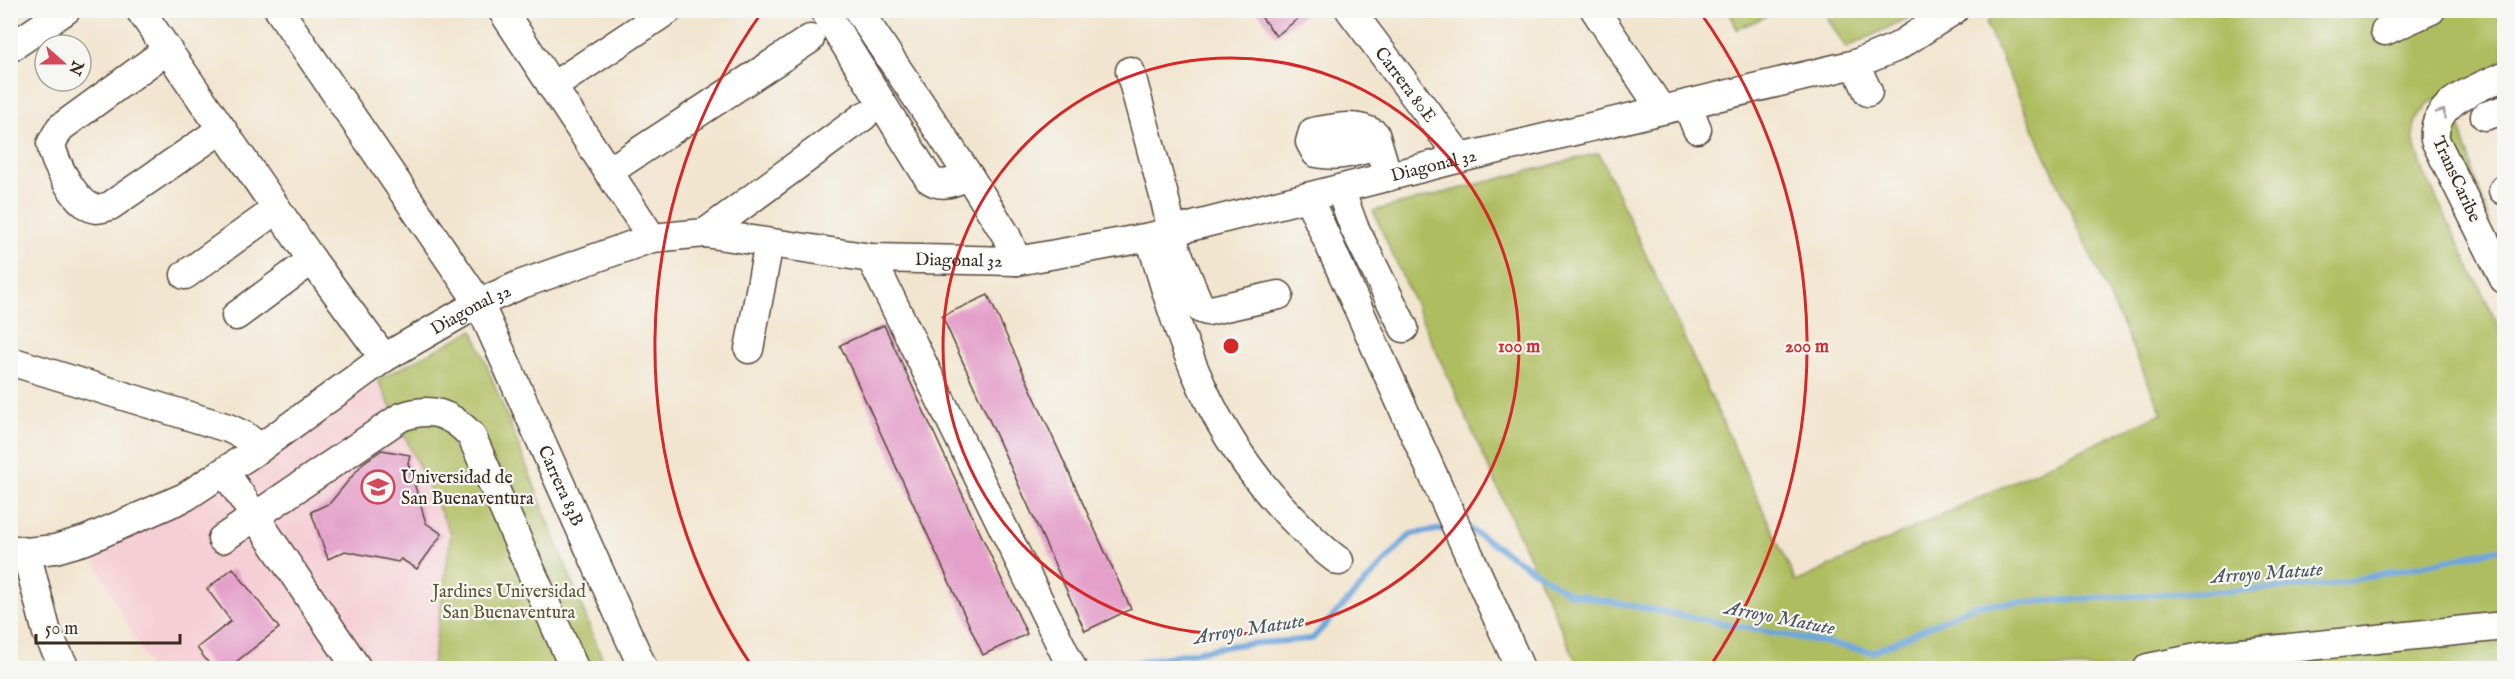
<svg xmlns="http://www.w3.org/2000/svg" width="2515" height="679" font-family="'IM FELL English',serif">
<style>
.built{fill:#f6cfd6}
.green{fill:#aebd5f;stroke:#74743e;stroke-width:1.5}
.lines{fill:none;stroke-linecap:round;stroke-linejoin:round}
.stream{stroke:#6da6dc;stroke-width:6}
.building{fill:#e4a0ca}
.minor-casing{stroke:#564639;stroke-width:31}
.minor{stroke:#fff;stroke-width:28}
.oneway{stroke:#a79f9a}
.ring{fill:none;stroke:#d62828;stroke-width:3}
.labels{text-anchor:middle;stroke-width:4.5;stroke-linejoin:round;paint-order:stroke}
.street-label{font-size:18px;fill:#3b2a1e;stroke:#f6f6f2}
.poi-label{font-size:18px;fill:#3b2a1e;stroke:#f6f6f2;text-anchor:start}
.park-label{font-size:18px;fill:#5e5632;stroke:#f6f6f2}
.water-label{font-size:20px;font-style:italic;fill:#4c5560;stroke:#f6f6f2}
.centre{fill:#d62828;stroke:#f6f6f2;stroke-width:3}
.ring-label{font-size:18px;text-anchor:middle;font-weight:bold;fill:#d62828;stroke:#f6f6f2;stroke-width:4.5;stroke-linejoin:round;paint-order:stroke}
</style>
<rect width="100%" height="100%" fill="#f6f6f2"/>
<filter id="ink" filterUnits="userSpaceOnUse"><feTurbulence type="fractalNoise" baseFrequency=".0167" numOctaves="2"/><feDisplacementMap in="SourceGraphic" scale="12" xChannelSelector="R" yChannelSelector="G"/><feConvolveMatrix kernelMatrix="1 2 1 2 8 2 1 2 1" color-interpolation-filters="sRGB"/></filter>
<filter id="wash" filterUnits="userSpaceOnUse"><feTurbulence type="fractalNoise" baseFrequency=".008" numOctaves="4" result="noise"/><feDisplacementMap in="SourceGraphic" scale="24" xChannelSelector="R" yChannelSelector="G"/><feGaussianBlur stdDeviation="1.35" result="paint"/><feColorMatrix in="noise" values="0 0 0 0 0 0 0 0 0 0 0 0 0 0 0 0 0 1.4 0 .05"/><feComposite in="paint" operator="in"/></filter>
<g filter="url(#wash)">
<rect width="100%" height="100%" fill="#f2e5cf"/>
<!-- built -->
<path class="built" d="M473,330L606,668H150L90,551L378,380Z"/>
<!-- green -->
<g class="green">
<path d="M1729,11H1779L1737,29Z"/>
<path d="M1823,11H1922L1846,48Z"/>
<path d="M1995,11H2504V66L2429,103L2415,121L2413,138L2424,172L2504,338V668H1579L1373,211L1599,153L1796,582L2162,413L1986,24Z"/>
<path d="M2455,110L2490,225L2450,144Z"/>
<path d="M473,330L606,668H432L451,534L378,380Z"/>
</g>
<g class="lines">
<!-- stream -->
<g class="stream">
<path d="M1468,528L1570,594L1873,652L1976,605L2330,585L2504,548"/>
<path d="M1105,668L1234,645L1312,639L1411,534L1449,528"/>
</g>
</g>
<g id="blocks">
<!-- building -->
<g class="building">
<path d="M1256,10H1309L1276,36Z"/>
<path d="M988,295L1131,609L1085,631L942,316Z"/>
<path d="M884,325L1027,634L983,655L840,345Z"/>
<path d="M382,450L410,455L408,463L426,523L442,534L417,569L401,559L398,562L345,551L328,559L311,512L330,503L363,463Z"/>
<path d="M233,568L279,628L227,669H213L197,648L231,621L207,589Z"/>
</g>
</g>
</g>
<g filter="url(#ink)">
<use href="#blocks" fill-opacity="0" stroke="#564639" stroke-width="1.5"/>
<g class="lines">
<defs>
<g id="minor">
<path d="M140,10L312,260L384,358"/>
<path id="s1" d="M279,10L479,303L643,668"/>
<path d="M502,10L652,238"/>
<path d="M824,10L929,179C942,189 955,181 969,176"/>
<path d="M858,10L969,176L1006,235L1017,261"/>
<path id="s2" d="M1350,10L1461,158"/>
<path d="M1595,10L1661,109"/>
<path d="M2385,31L2431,10"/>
<path d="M10,48L66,10"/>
<path d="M167,50L60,128L51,144C54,162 76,206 96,209C100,209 106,207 110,206L222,129"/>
<path d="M1855,64L1868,92"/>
<path d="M1130,71L1164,196L1176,249L1201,309L1207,311L1279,295"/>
<path d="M2504,76C2476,89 2431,102 2435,140L2504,279"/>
<path d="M552,87L668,10"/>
<path d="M1687,104L1697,129"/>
<path d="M2485,116L2504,110"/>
<path d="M1378,146C1358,151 1337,158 1316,153L1310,142L1313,132C1335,128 1355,122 1375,134L1388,177"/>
<path d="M608,172L810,39"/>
<path d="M1340,189L1354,227L1404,328"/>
<path d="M2503,190L2504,189"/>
<path d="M1308,197L1520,668"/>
<path d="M705,233L864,116"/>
<path d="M1150,237C1181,344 1211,437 1292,518C1308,534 1321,549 1339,561"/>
<path d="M871,258L1072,668"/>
<path d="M185,275L277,209"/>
<path d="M236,316L312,260"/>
<path d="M749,349L769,243"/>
<path d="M10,361L228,428L245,436L260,448"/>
<path d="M225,472L357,668"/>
<path d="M222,539L401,417C430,406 450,413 471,435L574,668"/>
<path id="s3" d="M10,549L26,552L55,549L86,540L185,497L260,448L384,358L479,303L522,284L652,238L705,233L871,258L1017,261L1150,237L1461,158L1855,64L1897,47L1954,10"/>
<path d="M26,552L47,633L65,668"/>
<path d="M2148,668L2202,657L2504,626"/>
</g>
</defs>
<!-- minor casing -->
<use href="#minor" class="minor-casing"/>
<!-- minor -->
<use href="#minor" class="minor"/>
</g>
<!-- one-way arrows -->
<defs><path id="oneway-chevron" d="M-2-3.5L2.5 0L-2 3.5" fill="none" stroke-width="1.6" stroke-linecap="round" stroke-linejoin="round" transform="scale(1.5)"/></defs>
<use class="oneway" href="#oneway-chevron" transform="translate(2442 113) rotate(-55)"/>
</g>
<!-- distance rings -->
<g class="ring">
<circle cx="1231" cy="346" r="288"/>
<path d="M753 668A576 576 0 0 1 762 12M1700 12A576 576 0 0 1 1709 668"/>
</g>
<!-- icons -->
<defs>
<symbol id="university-ring" viewBox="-11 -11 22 22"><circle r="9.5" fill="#f6f6f2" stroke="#d1495b" stroke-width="1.5"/><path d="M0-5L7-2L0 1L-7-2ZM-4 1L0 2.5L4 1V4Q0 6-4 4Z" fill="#d1495b"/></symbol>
</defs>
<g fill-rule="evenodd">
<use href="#university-ring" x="359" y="468" width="38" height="38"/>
</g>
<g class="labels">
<!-- street labels -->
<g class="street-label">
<text dy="6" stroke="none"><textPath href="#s2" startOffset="93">Carrera 80E</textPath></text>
<text dy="6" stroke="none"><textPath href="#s3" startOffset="1518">Diagonal 32</textPath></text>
<text transform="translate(2457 179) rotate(65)" y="6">TransCaribe</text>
<text dy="6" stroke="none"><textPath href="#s3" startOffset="1032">Diagonal 32</textPath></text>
<text dy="6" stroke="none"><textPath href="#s3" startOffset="528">Diagonal 32</textPath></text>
<text dy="6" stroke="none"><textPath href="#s1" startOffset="555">Carrera 83B</textPath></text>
</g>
<!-- poi labels -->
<g class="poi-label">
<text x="401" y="483">Universidad de<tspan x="401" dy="21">San Buenaventura</tspan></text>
</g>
<!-- park labels -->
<g class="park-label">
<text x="509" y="597">Jardines Universidad<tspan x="509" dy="21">San Buenaventura</tspan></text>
</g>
<!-- water labels -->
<g class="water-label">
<text transform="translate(2267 572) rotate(-4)" y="7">Arroyo Matute</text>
<text transform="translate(1780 617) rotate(11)" y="7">Arroyo Matute</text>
<text transform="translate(1249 628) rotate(-9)" y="7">Arroyo Matute</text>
</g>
</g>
<circle cx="1231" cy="346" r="9" class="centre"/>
<g class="ring-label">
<text x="1519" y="352">100 m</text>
<text x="1807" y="352">200 m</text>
</g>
<!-- margin -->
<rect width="2515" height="679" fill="none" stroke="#f6f6f2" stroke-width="36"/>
<!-- north arrow -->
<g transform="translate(63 63) rotate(111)"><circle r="28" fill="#f6f6f2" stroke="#aba49d" stroke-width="1.5"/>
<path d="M0-4.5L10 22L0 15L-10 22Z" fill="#d1495b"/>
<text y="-9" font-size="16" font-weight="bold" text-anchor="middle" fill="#3b2a1e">N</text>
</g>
<!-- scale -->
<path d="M36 634v9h144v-9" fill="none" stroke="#3b2a1e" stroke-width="3"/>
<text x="45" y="634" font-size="18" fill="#3b2a1e" stroke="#f6f6f2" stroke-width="4.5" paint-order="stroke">50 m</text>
</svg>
